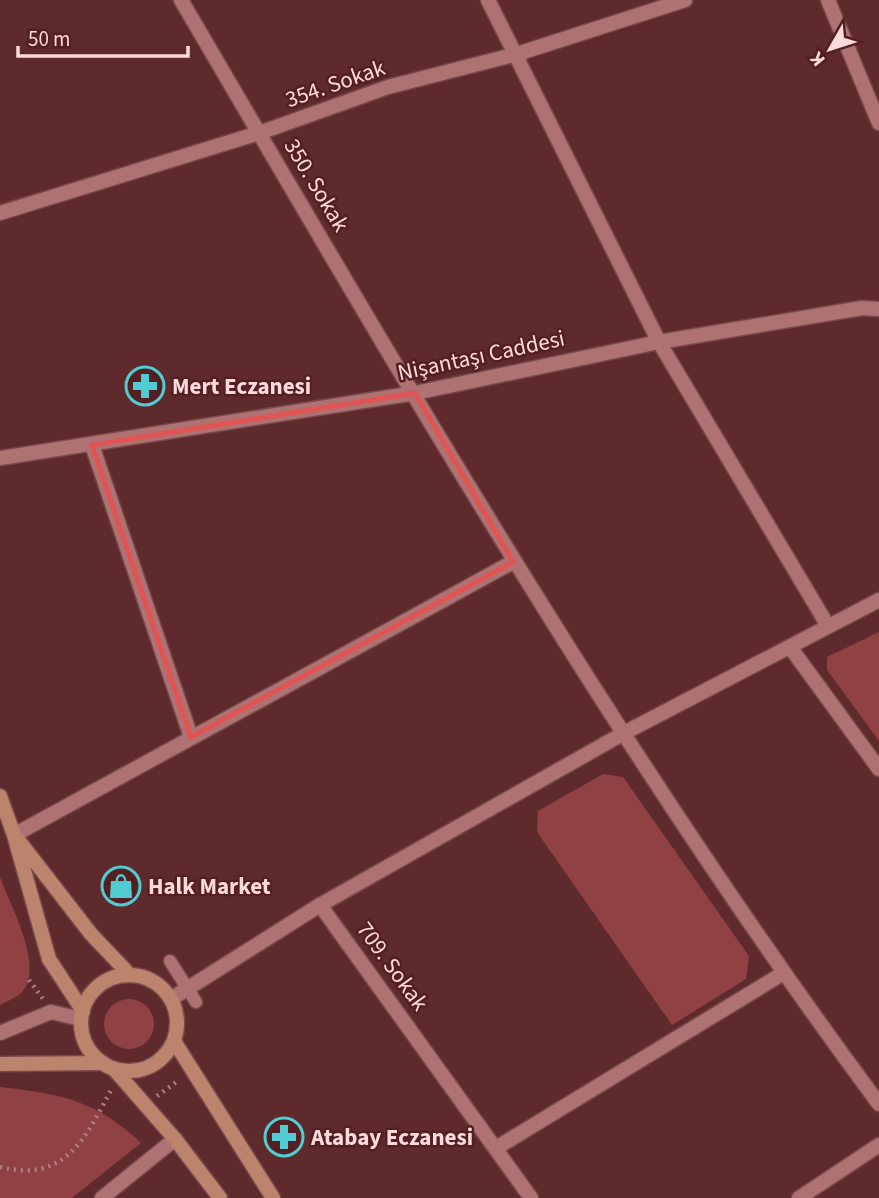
<svg xmlns="http://www.w3.org/2000/svg" width="879" height="1198" font-family="'Source Sans 3',sans-serif">
<style>
.green{fill:#8f4144}
.lines{fill:none;stroke-linecap:round;stroke-linejoin:round}
.pedestrian-casing{stroke:#77484b;stroke-width:15}
.minor-casing{stroke:#77484b;stroke-width:17}
.tertiary-casing{stroke:#77484b;stroke-width:17}
.secondary-casing{stroke:#77484b;stroke-width:17}
.path{stroke:#ae8282;stroke-width:4.5;stroke-dasharray:2 5;stroke-linecap:butt}
.pedestrian{stroke:#af7272;stroke-width:12}
.minor{stroke:#af7272;stroke-width:14}
.tertiary{stroke:#af7272;stroke-width:14}
.secondary{stroke:#bc846c;stroke-width:14}
.marked{fill:none;stroke:#e05554;stroke-width:5;stroke-linejoin:round}
.labels{text-anchor:middle;stroke-width:5;stroke-linejoin:round;paint-order:stroke}
.street-label{font-size:23px;fill:#fedbda;stroke:#541f22}
.poi-label{font-size:23px;font-weight:bold;fill:#fedbda;stroke:#541f22;text-anchor:start}
</style>
<rect width="100%" height="100%" fill="#5f2a2c"/>
<!-- green -->
<g class="green">
<path d="M879,632V741L827,670V657Z"/>
<path d="M603,774L623,777L749,956L746,979L672,1025L537,832L538,811Z"/>
<path d="M0,877C10,904 44,966 23,991C18,997 7,1001 0,1005Z"/>
<circle cx="129" cy="1024" r="25"/>
<path d="M0,1087C62,1094 95,1100 141,1143L72,1198H0Z"/>
</g>
<g class="lines">
<defs>
<path id="pedestrian" d="M170,961L196,1002"/>
<g id="minor">
<path d="M488,0L659,342L828,626"/>
<path d="M0,213L259,133L388,87L517,54L685,0"/>
<path d="M92,445L191,737"/>
<path d="M790,647L879,769"/>
<path d="M14,835L513,562"/>
<path d="M320,905L624,733L879,600"/>
<path d="M171,999L320,905L531,1198"/>
<path d="M496,1148L782,974"/>
<path d="M102,1198L175,1139"/>
<path d="M799,1198L879,1145"/>
</g>
<g id="tertiary">
<path d="M181,0C401,375 619,754 879,1104"/>
<path d="M828,0L879,123"/>
<path d="M0,458L415,393L659,342L862,308L879,309"/>
<path d="M0,1033L51,1012L81,1019"/>
</g>
<g id="secondary">
<path d="M0,796L14,835L49,959L83,1011"/>
<path d="M19,841L91,934L129,974"/>
<circle cx="129" cy="1023" r="48"/>
<path d="M174,1041L273,1198"/>
<path d="M0,1064L103,1063"/>
<path d="M113,1068L175,1139L220,1198"/>
</g>
</defs>
<!-- pedestrian casing -->
<use href="#pedestrian" class="pedestrian-casing"/>
<!-- minor casing -->
<use href="#minor" class="minor-casing"/>
<!-- tertiary casing -->
<use href="#tertiary" class="tertiary-casing"/>
<!-- secondary casing -->
<use href="#secondary" class="secondary-casing"/>
<!-- path -->
<g class="path">
<path d="M29,980L43,999"/>
<path d="M157,1096L178,1081"/>
<path d="M0,1167C65,1183 85,1139 111,1090"/>
</g>
<!-- pedestrian -->
<use href="#pedestrian" class="pedestrian"/>
<!-- minor -->
<use href="#minor" class="minor"/>
<!-- tertiary -->
<use href="#tertiary" class="tertiary"/>
<!-- secondary -->
<use href="#secondary" class="secondary"/>
</g>
<!-- marked area -->
<path class="marked" d="M415,393L513,562L191,737L92,445Z"/>
<!-- icons -->
<defs>
<symbol id="pharmacy-ring" viewBox="-11 -11 22 22"><circle r="9.5" fill="#541f22" stroke="#51ccd2" stroke-width="1.5"/><path d="M-2-6h4v4h4v4h-4v4h-4v-4h-4v-4h4Z" fill="#51ccd2"/></symbol>
<symbol id="shop-ring" viewBox="-11 -11 22 22"><circle r="9.5" fill="#541f22" stroke="#51ccd2" stroke-width="1.5"/><path d="M-5-2.5h2.3a2.7 3.5 0 0 1 5.4 0H5L5.5 6h-11ZM-1.5-2.5h3a1.5 2.3 0 0 0-3 0Z" fill="#51ccd2"/></symbol>
</defs>
<g fill-rule="evenodd">
<use href="#pharmacy-ring" x="123" y="364" width="44" height="44"/>
<use href="#shop-ring" x="99" y="864" width="44" height="44"/>
<use href="#pharmacy-ring" x="262" y="1115" width="44" height="44"/>
</g>
<g class="labels">
<!-- street labels -->
<g class="street-label">
<text transform="translate(335 83) rotate(-19)" y="8">354. Sokak</text>
<text transform="translate(317 185) rotate(59)" y="8">350. Sokak</text>
<text transform="translate(481 355) rotate(-12)" y="8">Nişantaşı Caddesi</text>
<text transform="translate(393 966) rotate(54)" y="8">709. Sokak</text>
</g>
<!-- poi labels -->
<g class="poi-label">
<text x="172" y="394">Mert Eczanesi</text>
<text x="148" y="894">Halk Market</text>
<text x="311" y="1145">Atabay Eczanesi</text>
</g>
</g>
<!-- north arrow -->
<g transform="translate(830 49) rotate(231)" stroke="#541f22" stroke-width="5" paint-order="stroke">
<path d="M0-5L12 26L0 18L-12 26Z" fill="#fedbda"/>
<text y="-10" font-size="19" font-weight="bold" text-anchor="middle" fill="#fedbda">K</text>
</g>
<!-- scale -->
<path d="M18 46v10h170v-10" fill="none" stroke="#fedbda" stroke-width="3.5"/>
<text x="28" y="46" font-size="21" fill="#fedbda" stroke="#541f22" stroke-width="5" paint-order="stroke">50 m</text>
</svg>
